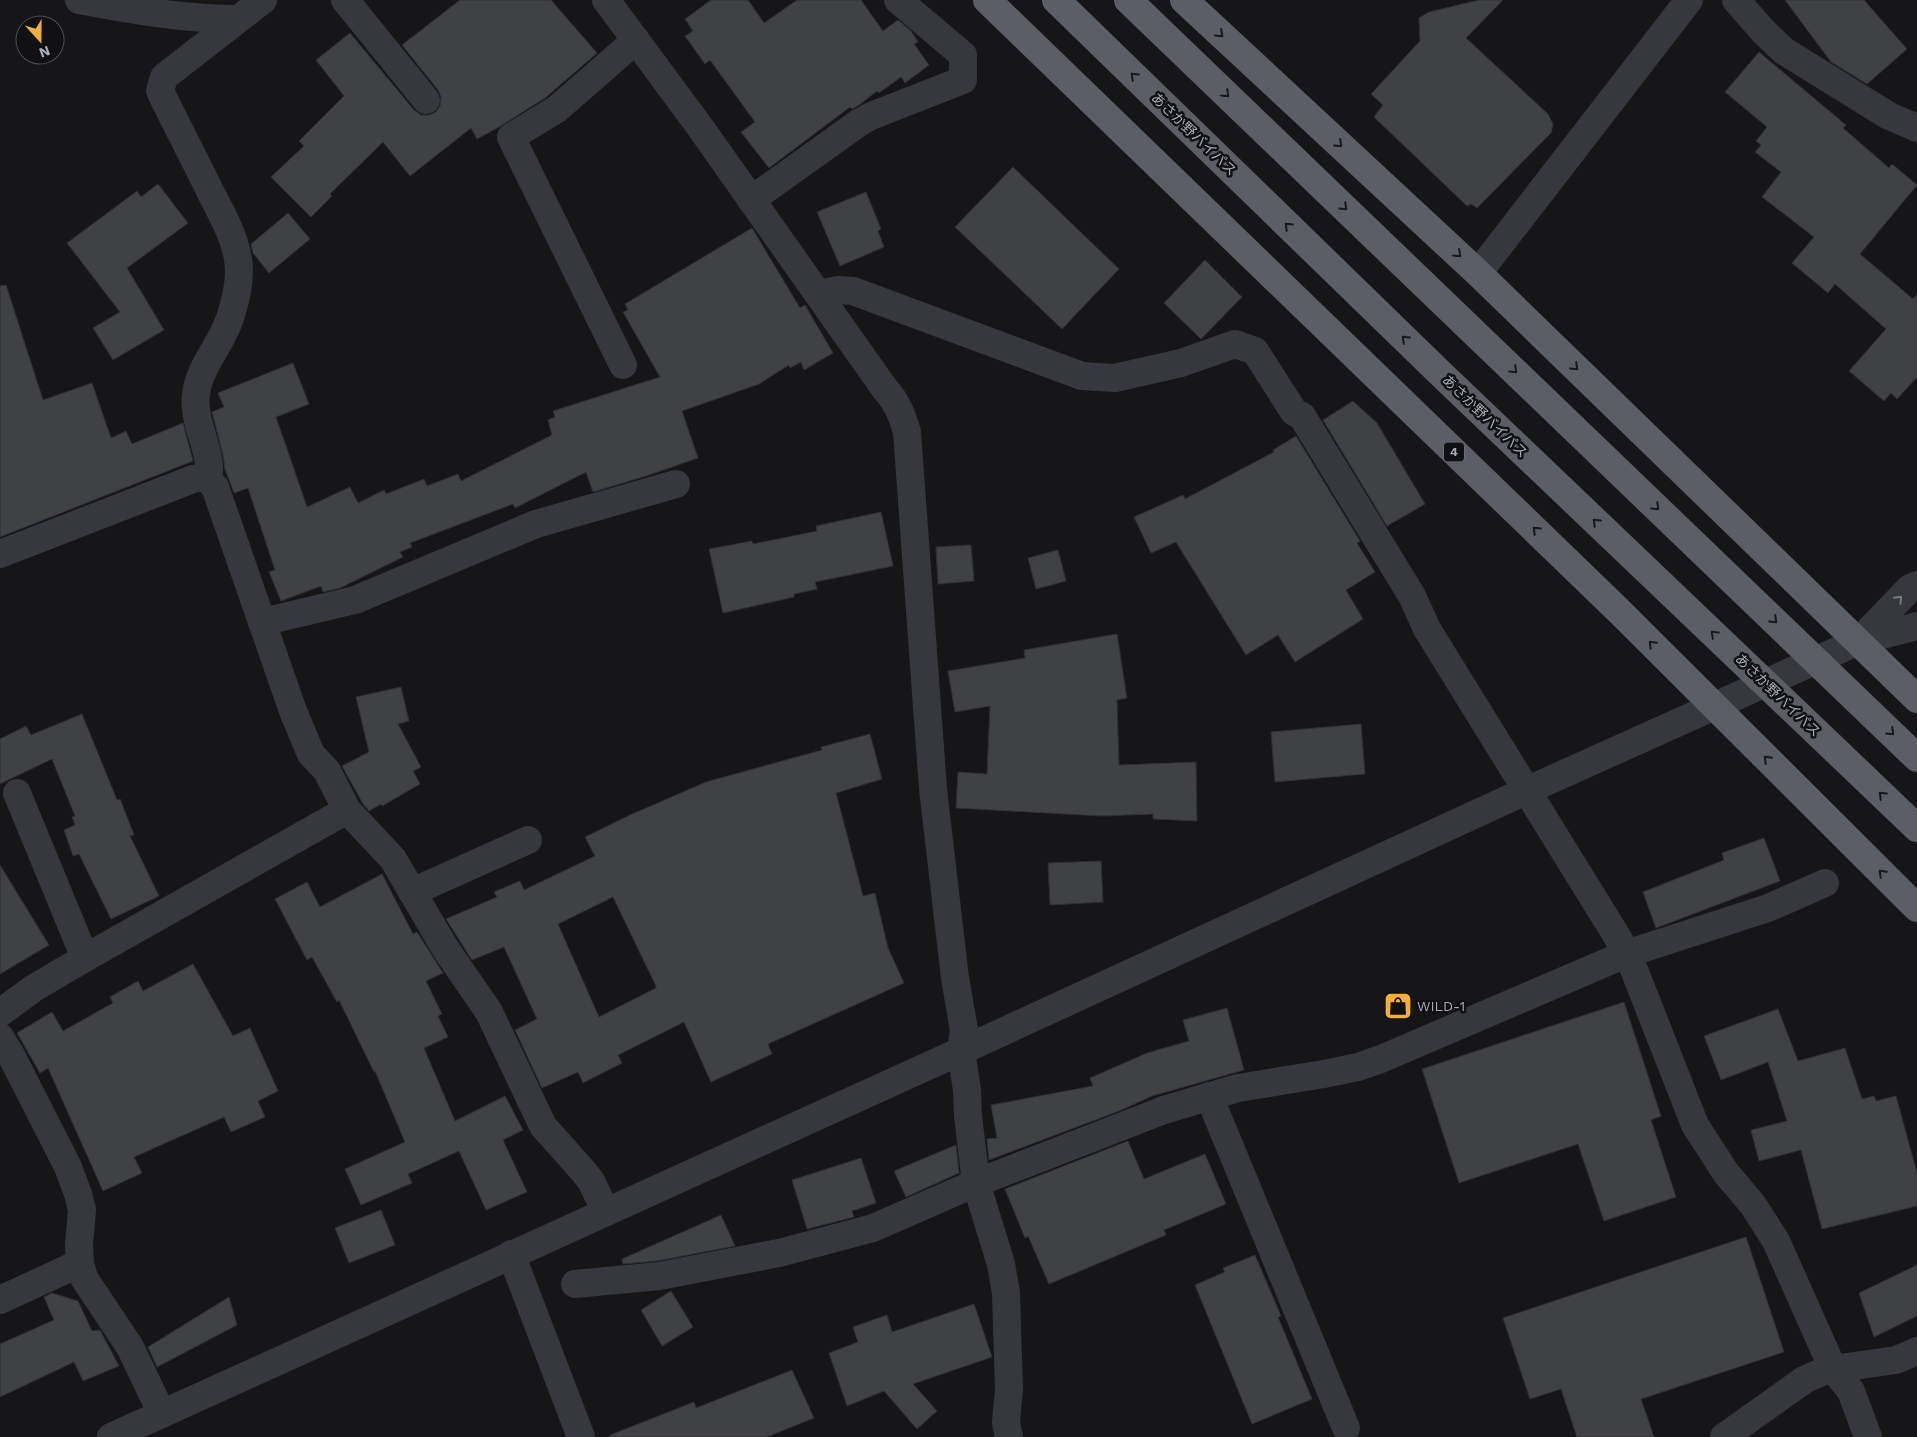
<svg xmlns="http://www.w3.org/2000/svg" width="1917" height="1437" font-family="'Work Sans','Noto Sans JP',sans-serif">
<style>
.building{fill:#404145;stroke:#303034;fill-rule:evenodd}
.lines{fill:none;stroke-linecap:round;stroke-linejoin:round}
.minor{stroke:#37383d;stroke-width:28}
.tertiary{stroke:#37383d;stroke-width:28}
.trunk{stroke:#5b5e65;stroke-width:28}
.oneway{stroke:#18191b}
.oneway2{stroke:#757881}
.labels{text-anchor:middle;stroke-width:5;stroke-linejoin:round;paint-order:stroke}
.shield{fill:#111113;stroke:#7b7e86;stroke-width:1}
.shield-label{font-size:12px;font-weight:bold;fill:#a8adb8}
.street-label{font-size:14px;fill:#a8adb8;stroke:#111113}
.poi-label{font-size:14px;fill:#a8adb8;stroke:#111113;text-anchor:start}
</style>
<rect width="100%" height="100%" fill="#161618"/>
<!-- building -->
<g class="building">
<path d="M460,0H551L597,53L545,98L499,127L477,139L471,128L410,176L383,142L330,194L332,196L311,217L271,177L304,146L299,141L344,96L316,60L350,33L414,110L421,115H429L436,112L440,106L441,97L438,90L402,45Z"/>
<path d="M711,0H748L764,23L797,0H861L883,31L898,20L911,31L918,42L914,44L929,65L905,83L901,77L879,93L877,91L859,105L852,109L850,107L769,168L741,132L755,122L710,60L705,64L685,36L693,31L685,19Z"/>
<path d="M1479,0H1503L1466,38L1548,114L1553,124L1551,133L1477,208L1471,204L1467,206L1374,117L1383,105L1371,94L1420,41L1419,18L1429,12Z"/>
<path d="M1785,0H1864L1907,49L1867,84L1831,62Z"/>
<path d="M1759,52L1846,125L1843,128L1889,168L1892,164L1917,185L1860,254L1913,299L1917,294V377L1897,399L1891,393L1884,401L1849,371L1886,329L1835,284L1828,293L1792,263L1814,237L1762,197L1781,172L1755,152L1761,145L1756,141L1767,127L1725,92Z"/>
<path d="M1013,167L1119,269L1062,329L955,227Z"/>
<path d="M158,184L188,223L127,268L164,330L113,360L93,328L120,312L67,243L137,191L141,197Z"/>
<path d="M866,192L881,229L878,231L884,247L840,266L817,212Z"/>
<path d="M288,213L310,239L269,273L253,253L251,244Z"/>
<path d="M752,228L800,308L805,305L833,353L804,370L801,362L790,368L789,365L759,384L682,411L698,458L646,476L593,492L586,472L515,508L513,504L410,543L412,547L400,552L403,557L340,588L323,592L321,586L281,601L269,572L275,570L248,488L234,493L225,469L223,455L212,412L224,407L218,393L293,363L309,404L276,417L307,507L350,487L358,503L384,490L386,494L424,479L427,486L458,474L461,481L552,435L548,420L555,417L553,411L660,377L623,312L628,310L625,304Z"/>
<path d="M1205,260L1242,297L1201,339L1164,303Z"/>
<path d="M6,285L43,400L92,383L111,438L126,431L132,444L183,423L193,461L0,537V286Z"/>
<path d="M1353,401L1377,423L1425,504L1387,526L1323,420Z"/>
<path d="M1296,436L1360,541L1357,543L1375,572L1346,590L1363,619L1295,662L1278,635L1246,655L1176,542L1151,553L1134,517L1183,495L1185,499L1274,452L1273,450Z"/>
<path d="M881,512L893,566L815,582L817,589L794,594V597L723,613L709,549L752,541L753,544L817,531L816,526Z"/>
<path d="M971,545L974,581L938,584L936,547Z"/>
<path d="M1058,550L1066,581L1036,589L1028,558Z"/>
<path d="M1117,634L1127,698L1117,700L1119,765L1196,762L1197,821L1153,819V814L1102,816L956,808L958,772L987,774L990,706L955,712L948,671L1025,658L1024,650Z"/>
<path d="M401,687L409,721L398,724L421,767L413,771L420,784L382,806L381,804L369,811L363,804L342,766L369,752L356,697Z"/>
<path d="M82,714L117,800L120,799L134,835L130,836L159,896L111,919L79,854L73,856L64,830L75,825L72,817L75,816L52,759L0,784V739L26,726L31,735Z"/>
<path d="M1361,724L1365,774L1275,782L1271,732Z"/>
<path d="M870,734L882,779L836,793L863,896L875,893L888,948L904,983L768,1044L772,1054L711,1082L684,1022L618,1055L622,1063L583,1083L578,1072L542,1088L515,1030L537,1019L504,947L472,960L446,919L497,897L494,892L520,881L524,890L595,856L585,837L630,815L706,782L822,750L821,747ZM613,897L656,986V988L599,1017L558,924Z"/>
<path d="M1764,838L1780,881L1656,928L1643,892L1724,860L1722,853Z"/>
<path d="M1101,861L1103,902L1050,905L1048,863Z"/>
<path d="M0,865L49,945L0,974Z"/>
<path d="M382,874L413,934L417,932L443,973L426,981L442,1014L438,1016L448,1037L424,1048L455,1121L505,1096L523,1130L503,1140L527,1192L486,1210L459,1151L408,1174L412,1183L361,1205L345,1169L405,1142L375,1071L374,1072L339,1000L337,1002L312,957L307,960L275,899L307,882L320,907Z"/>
<path d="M193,964L233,1036L250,1028L278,1091L258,1101L265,1117L231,1132L224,1117L134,1157L142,1173L103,1191L48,1068L40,1073L17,1033L52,1012L63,1031L113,1003L110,997L138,981L143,991Z"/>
<path d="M1624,1002L1661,1116L1651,1120L1676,1197L1604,1221L1578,1144L1459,1183L1422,1069Z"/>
<path d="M1227,1008L1244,1070L1152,1096L1119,1111L989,1160L987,1139L997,1138L991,1105L1093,1086L1090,1078L1147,1053L1189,1041L1183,1020Z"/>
<path d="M1778,1009L1798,1061L1845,1048L1862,1099L1874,1096L1876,1101L1896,1096L1917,1173V1206L1822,1229L1801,1150L1759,1161L1751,1130L1787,1121L1768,1062L1721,1080L1704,1036Z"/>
<path d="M1128,1141L1144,1179L1205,1154L1226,1204L1164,1230L1166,1235L1049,1284L1028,1236L1025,1238L1005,1189Z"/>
<path d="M956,1145L959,1173L906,1197L894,1171Z"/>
<path d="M861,1158L876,1203L852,1211L854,1217L807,1229L792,1180Z"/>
<path d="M381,1210L395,1245L349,1263L335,1228Z"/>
<path d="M721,1215L735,1246L657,1261L623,1264L622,1259Z"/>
<path d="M1746,1237L1784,1352L1641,1399L1654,1437H1577L1561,1389L1530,1399L1503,1318Z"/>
<path d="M1255,1255L1281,1316L1278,1317L1312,1399L1252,1424L1195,1285L1225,1272L1223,1268Z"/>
<path d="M1917,1265V1316L1874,1337L1859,1293Z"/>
<path d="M671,1291L693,1327L662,1346L641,1310Z"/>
<path d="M52,1293L78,1301L92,1331L100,1330L119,1366L83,1381L74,1362L0,1397V1344L54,1320L44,1297Z"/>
<path d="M229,1297L237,1325L157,1367L148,1347Z"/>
<path d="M974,1304L992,1357L913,1384L937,1411L917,1429L884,1391L847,1406L829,1353L858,1342L853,1327L887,1315L892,1332Z"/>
<path d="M792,1370L814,1418L767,1437H610V1435L694,1402L696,1408Z"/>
</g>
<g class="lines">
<!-- minor -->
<g class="minor">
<path d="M79,0C132,10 185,19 238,19"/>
<path d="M345,0L426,100"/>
<path d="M606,0L700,127L885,389C897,402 902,415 907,432L933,789L955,978L964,1030L961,1051L967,1090L968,1116L976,1183L1001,1264L1006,1293L1009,1389L1006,1422L1009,1437"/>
<path d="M1736,0L1763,31L1784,51L1889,116L1917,128"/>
<path d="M751,200L860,122L871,116L963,80V55L898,0"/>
<path d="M1478,273L1689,0"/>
<path d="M819,294L838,290L853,291L1082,376L1115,378L1181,363L1235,344L1255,351L1294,412L1302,416L1412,596L1427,629L1618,938L1633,967L1695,1125L1726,1173L1753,1205L1776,1241L1833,1369L1851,1391L1868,1437"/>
<path d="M623,365L511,137L557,109L636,40"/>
<path d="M208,479C214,452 192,424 196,394C200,364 223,343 231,315C236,299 241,276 238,259C234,234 220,211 209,189C193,156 176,124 160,91L164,77L263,0"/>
<path d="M0,554L193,479C204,476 208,479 215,487L293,711L311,754L327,771L347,810L393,859L445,948L489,1012L543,1126L584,1172L591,1181L606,1212"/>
<path d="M262,622L355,600L536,524L676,484"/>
<path d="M17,793L85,958"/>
<path d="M412,892L528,840"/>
<path d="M0,1013L34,988L85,958L347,810"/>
<path d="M0,1037L11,1055L68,1167L78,1194L82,1210L79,1245L80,1263L84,1278L130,1347L162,1414"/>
<path d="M1209,1096L1346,1428"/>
<path d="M511,1254L581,1437"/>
<path d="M575,1284L659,1276L779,1253L873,1228L976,1183L1164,1110L1238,1088L1324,1074L1358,1067L1381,1059L1626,954L1768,908L1825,883"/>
<path d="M0,1300L80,1263"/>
<path d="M1724,1437L1804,1380L1822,1372L1833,1369L1896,1360L1917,1351"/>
</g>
<!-- tertiary -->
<g class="tertiary">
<path d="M1859,641L1910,588L1917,585"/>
<path d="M111,1437L961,1051L1528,790L1859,641L1917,626"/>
</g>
<!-- trunk -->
<g class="trunk">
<path d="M987,0L1620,612L1917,908"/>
<path d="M1056,0L1440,373L1917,828"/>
<path d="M1128,0L1917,758"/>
<path d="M1184,0L1478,273L1917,699"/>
</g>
</g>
<!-- one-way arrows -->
<defs><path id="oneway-chevron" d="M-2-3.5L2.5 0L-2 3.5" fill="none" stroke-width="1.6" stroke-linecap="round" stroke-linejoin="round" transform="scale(1.25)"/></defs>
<g class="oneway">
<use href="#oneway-chevron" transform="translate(1220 34) rotate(43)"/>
<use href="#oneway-chevron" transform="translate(1134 76) rotate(-136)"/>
<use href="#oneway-chevron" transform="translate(1226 94) rotate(44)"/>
<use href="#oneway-chevron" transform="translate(1339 144) rotate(43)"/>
<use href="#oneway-chevron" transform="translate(1344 207) rotate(44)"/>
<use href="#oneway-chevron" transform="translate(1288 226) rotate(-136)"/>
<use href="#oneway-chevron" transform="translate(1458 254) rotate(43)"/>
<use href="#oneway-chevron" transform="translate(1405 339) rotate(-136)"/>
<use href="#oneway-chevron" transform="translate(1575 367) rotate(44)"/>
<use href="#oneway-chevron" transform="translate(1514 370) rotate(44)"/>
<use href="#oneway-chevron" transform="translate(1656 507) rotate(44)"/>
<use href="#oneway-chevron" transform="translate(1596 522) rotate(-136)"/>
<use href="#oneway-chevron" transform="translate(1536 530) rotate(-136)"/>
<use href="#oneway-chevron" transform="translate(1774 620) rotate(44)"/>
<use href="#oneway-chevron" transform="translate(1714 634) rotate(-136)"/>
<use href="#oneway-chevron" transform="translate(1652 644) rotate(-135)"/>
<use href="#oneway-chevron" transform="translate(1891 732) rotate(44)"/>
<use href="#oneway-chevron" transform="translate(1767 759) rotate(-135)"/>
<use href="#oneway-chevron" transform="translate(1882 795) rotate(-136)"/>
<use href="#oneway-chevron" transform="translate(1882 873) rotate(-135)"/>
</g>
<use class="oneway2" href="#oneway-chevron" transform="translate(1899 599) rotate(-46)"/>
<!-- icons -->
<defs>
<symbol id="shop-square" viewBox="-11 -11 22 22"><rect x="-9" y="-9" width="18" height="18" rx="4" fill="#f2b134" stroke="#111113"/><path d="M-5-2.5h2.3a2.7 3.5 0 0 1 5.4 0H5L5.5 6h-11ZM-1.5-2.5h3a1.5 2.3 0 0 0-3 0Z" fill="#111"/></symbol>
</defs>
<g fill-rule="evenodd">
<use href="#shop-square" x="1382" y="990" width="32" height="32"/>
</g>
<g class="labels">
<!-- shield labels -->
<rect class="shield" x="1444" y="442.5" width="20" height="19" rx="4"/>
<g class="shield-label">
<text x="1454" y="456">4</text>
</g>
<!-- street labels -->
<g class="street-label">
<text transform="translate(1194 134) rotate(44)" y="5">あさか野バイパス</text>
<text transform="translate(1485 416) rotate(44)" y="5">あさか野バイパス</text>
<text transform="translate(1778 695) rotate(44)" y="5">あさか野バイパス</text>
</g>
<!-- poi labels -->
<g class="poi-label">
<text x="1417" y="1011">WILD-1</text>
</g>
</g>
<!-- north arrow -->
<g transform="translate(40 40) rotate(159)"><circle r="24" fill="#111113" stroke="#4d4f55"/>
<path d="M0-4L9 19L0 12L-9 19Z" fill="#f2b134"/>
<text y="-8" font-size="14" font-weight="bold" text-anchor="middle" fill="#a8adb8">N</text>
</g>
</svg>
